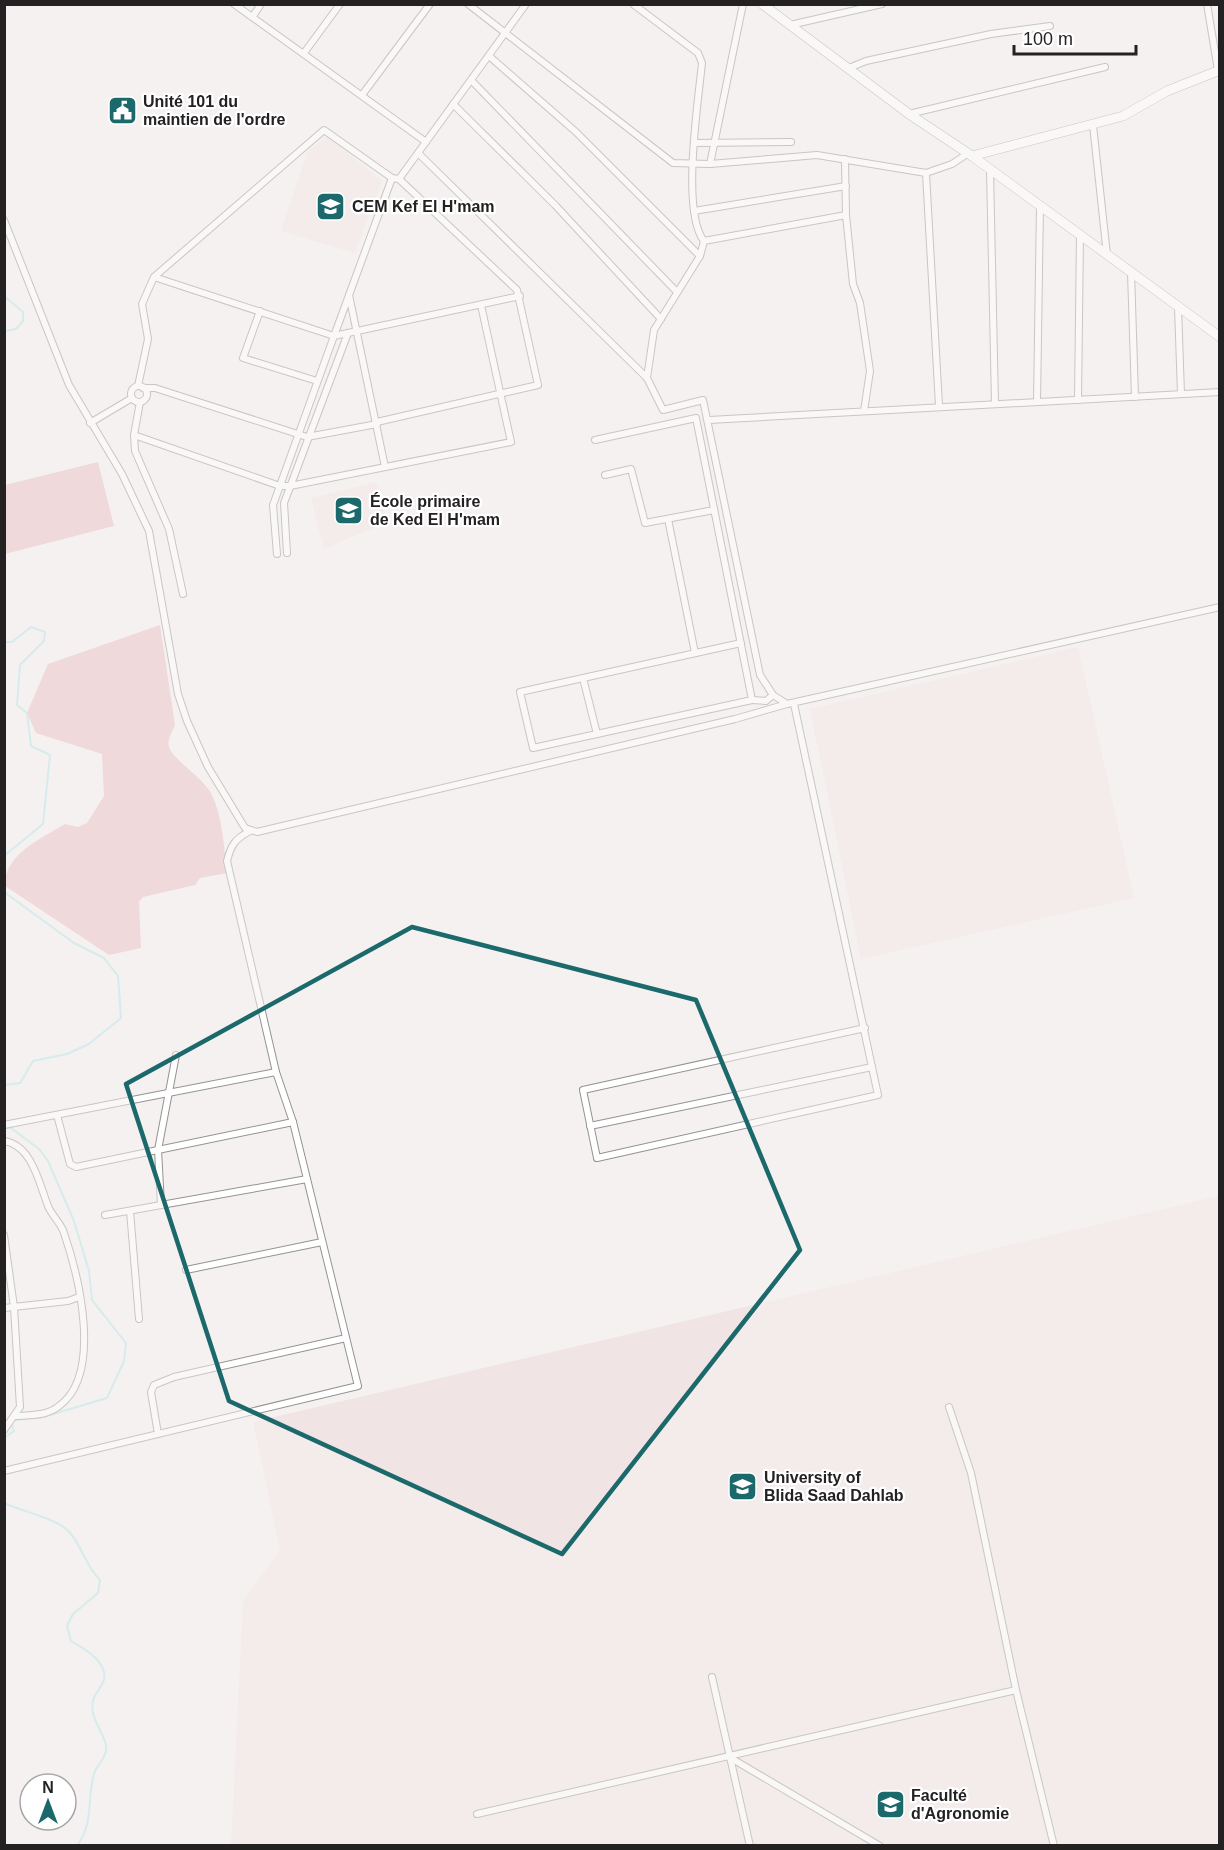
<svg xmlns="http://www.w3.org/2000/svg" width="1224" height="1850" font-family="Arial,sans-serif">
<style>
.built{fill:#f1e4e5}
.green{fill:#e7bdc1}
.lines{fill:none;stroke-linecap:round;stroke-linejoin:round}
.stream{stroke:#b0e4e6;stroke-width:2}
.street-casing{stroke:#959292;stroke-width:8}
.secondary-casing{stroke:#959292;stroke-width:10}
.street{stroke:#fff;stroke-width:6}
.secondary{stroke:#fff;stroke-width:9}
.marked{fill:none;stroke:#1c696c;stroke-width:4.5;stroke-linejoin:round}
.labels{text-anchor:middle;stroke-width:4.5;stroke-linejoin:round;paint-order:stroke}
.poi-label{font-size:16px;font-weight:bold;fill:#232121;stroke:#fff;text-anchor:start}
</style>
<rect width="100%" height="100%" fill="#f5f1f1"/>
<!-- built -->
<g class="built">
<path d="M327,136L382,181L355,253L281,231L307,153Z"/>
<path d="M377,482L387,522L324,549L311,498Z"/>
<path d="M1078,647L1134,898L861,959L810,709Z"/>
<path d="M1219,1196V1845L231,1846L243,1601L280,1550L253,1422Z"/>
</g>
<!-- green -->
<g class="green">
<path d="M98,462L114,526L5,554V485Z"/>
<path d="M160,625L175,725C172,732 167,740 169,747C172,759 204,778 212,795C223,819 224,848 227,873L200,878L195,885L143,897L139,902L141,948L109,955L5,886C4,854 41,839 65,824L78,827L87,823L104,796L102,754L36,733L27,713L48,664Z"/>
</g>
<g class="lines">
<!-- stream -->
<g class="stream">
<path d="M4,296L23,312V321L16,329L4,331"/>
<path d="M4,642H12L31,627L45,632L44,641L20,665L17,705L27,713L31,746L50,755L43,824L4,856"/>
<path d="M4,892L74,943L104,958L118,976L121,1018L89,1044L67,1054L33,1061L20,1083L4,1085"/>
<path d="M4,1128H11L39,1149L48,1161L74,1221L89,1271L92,1300L126,1343L124,1361L107,1398L43,1417L14,1420"/>
<path d="M4,1438L14,1431L11,1422"/>
<path d="M4,1503C23,1512 52,1517 66,1529C80,1540 85,1566 100,1580L98,1593L73,1614L67,1626L71,1641C83,1648 100,1657 104,1672C107,1684 95,1691 93,1701C89,1717 103,1731 106,1745C108,1758 97,1763 94,1774C86,1801 95,1820 77,1846"/>
</g>
<defs>
<g id="street">
<path d="M234,4L426,142"/>
<path d="M468,4L673,163L710,164L817,155L926,173L952,164L967,154"/>
<path d="M633,4L698,53L702,63C698,103 681,212 704,241"/>
<path d="M1207,4L1218,70"/>
<path d="M253,16L261,4"/>
<path d="M790,25L882,4"/>
<path d="M304,53L340,4"/>
<path d="M489,56L576,132L700,256"/>
<path d="M849,68L866,61L991,34L1050,26"/>
<path d="M471,80L677,292"/>
<path d="M362,95L430,4"/>
<path d="M453,104L555,205L661,319"/>
<path d="M909,114L1105,67"/>
<path d="M1093,125L1107,255"/>
<path d="M695,143L791,142"/>
<path d="M418,153L647,378L663,410L703,400L760,675L773,695L787,704"/>
<path d="M845,159L846,215L853,284L860,303L870,371L864,411"/>
<path d="M710,164L743,4"/>
<path d="M990,170L995,404"/>
<path d="M926,173L939,406"/>
<path d="M694,211L846,186"/>
<path d="M4,220L69,385L122,474L149,531L178,694L187,721L208,767L245,828L257,832L735,719L787,704L1220,607"/>
<path d="M1131,272L1135,397"/>
<path d="M154,277L334,336L392,178"/>
<path d="M349,295L385,467"/>
<path d="M1178,307L1181,394"/>
<path d="M260,311L243,358L317,381"/>
<path d="M647,378L654,330L700,256L704,241L846,215"/>
<path d="M138,386L148,339L142,304L154,277L324,130L392,178L399,179L526,4"/>
<circle cx="139" cy="394" r="8"/>
<path d="M143,388H155L307,437L377,424"/>
<path d="M1078,400L1080,235"/>
<path d="M140,402L134,435L135,451L169,529L183,594"/>
<path d="M1037,402L1040,205"/>
<path d="M709,420L1220,392"/>
<path d="M377,422L538,385L517,290L399,179"/>
<path d="M90,423L132,398"/>
<path d="M134,435L280,486H290L511,442L481,305"/>
<path d="M595,440L696,418C714,512 734,606 752,700L533,748L520,692L741,643"/>
<path d="M605,475L631,469L645,523L714,510"/>
<path d="M668,519L695,653"/>
<path d="M287,553L284,503L348,333"/>
<path d="M277,554L273,505L334,336L520,296"/>
<path d="M583,678L597,734"/>
<path d="M752,700L766,701L773,695"/>
<path d="M794,704L878,1095L597,1158L583,1090L865,1028"/>
<path d="M57,1115L70,1164L76,1167L293,1122"/>
<path d="M4,1125L276,1072"/>
<path d="M590,1126L872,1067"/>
<path d="M4,1141C32,1145 39,1183 48,1206C52,1216 61,1223 64,1233C79,1277 103,1374 59,1406C47,1416 31,1415 16,1416"/>
<path d="M161,1205L158,1150L176,1055"/>
<path d="M130,1211L139,1319"/>
<path d="M105,1215L307,1179"/>
<path d="M4,1235L14,1307L20,1407L4,1430"/>
<path d="M186,1270L322,1242"/>
<path d="M4,1308L68,1301L79,1297"/>
<path d="M949,1407L971,1473L1016,1690L1054,1846"/>
<path d="M158,1434L151,1392L154,1385L174,1377L346,1338"/>
<path d="M4,1471L358,1386L293,1122L276,1072L227,861C231,845 235,839 250,831"/>
<path d="M712,1677L750,1846"/>
<path d="M729,1757L880,1846"/>
<path d="M477,1814L1016,1690"/>
</g>
<g id="secondary">
<path d="M762,4L909,114L972,156L1123,116L1167,91L1220,70"/>
<path d="M972,156L1220,337"/>
</g>
</defs>
<!-- street casing -->
<use href="#street" class="street-casing"/>
<!-- secondary casing -->
<use href="#secondary" class="secondary-casing"/>
<!-- street -->
<use href="#street" class="street"/>
<!-- secondary -->
<use href="#secondary" class="secondary"/>
</g>
<!-- marked area -->
<path d="M0 0H1224V1850H0ZM412,927L696,1000L800,1250L562,1554L229,1401L126,1084Z" fill="#f5f1f1" fill-opacity=".55" fill-rule="evenodd"/>
<path class="marked" d="M412,927L696,1000L800,1250L562,1554L229,1401L126,1084Z"/>
<!-- icons -->
<defs>
<symbol id="civic-square" viewBox="-11 -11 22 22"><rect x="-9" y="-9" width="18" height="18" rx="4" fill="#1c696c" stroke="#fff"/><path d="M-.6-6.5H3V-4.5H.6V-3L4-1V1h2V6H-6V1h2V-1L-.6-3ZM-1.2 2.5V6h2.4V2.5Z" fill="#fff"/></symbol>
<symbol id="school-square" viewBox="-11 -11 22 22"><rect x="-9" y="-9" width="18" height="18" rx="4" fill="#1c696c" stroke="#fff"/><path d="M0-5L7-2L0 1L-7-2ZM-4 1L0 2.5L4 1V4Q0 6-4 4Z" fill="#fff"/></symbol>
<symbol id="university-square" viewBox="-11 -11 22 22"><rect x="-9" y="-9" width="18" height="18" rx="4" fill="#1c696c" stroke="#fff"/><path d="M0-5L7-2L0 1L-7-2ZM-4 1L0 2.5L4 1V4Q0 6-4 4Z" fill="#fff"/></symbol>
</defs>
<g fill-rule="evenodd">
<use href="#civic-square" x="106" y="94" width="33" height="33"/>
<use href="#school-square" x="314" y="190" width="33" height="33"/>
<use href="#school-square" x="332" y="494" width="33" height="33"/>
<use href="#university-square" x="726" y="1470" width="33" height="33"/>
<use href="#university-square" x="874" y="1788" width="33" height="33"/>
</g>
<g class="labels">
<!-- poi labels -->
<g class="poi-label">
<text x="143" y="107">Unité 101 du<tspan x="143" dy="18">maintien de l'ordre</tspan></text>
<text x="352" y="212">CEM Kef El H'mam</text>
<text x="370" y="507">École primaire<tspan x="370" dy="18">de Ked El H'mam</tspan></text>
<text x="764" y="1483">University of<tspan x="764" dy="18">Blida Saad Dahlab</tspan></text>
<text x="911" y="1801">Faculté<tspan x="911" dy="18">d'Agronomie</tspan></text>
</g>
</g>
<!-- border -->
<rect width="1224" height="1850" fill="none" stroke="#232121" stroke-width="12"/>
<!-- north arrow -->
<g transform="translate(48 1802)"><circle r="28" fill="#ffffff" stroke="#a7a6a6" stroke-width="1.5"/>
<path d="M0-4.5L10 22L0 15L-10 22Z" fill="#1c696c"/>
<text y="-9" font-size="16" font-weight="bold" text-anchor="middle" fill="#232121">N</text>
</g>
<!-- scale -->
<path d="M1014 45v9h122v-9" fill="none" stroke="#232121" stroke-width="3"/>
<text x="1023" y="45" font-size="18" fill="#232121" stroke="#ffffff" stroke-width="4.5" paint-order="stroke">100 m</text>
</svg>
